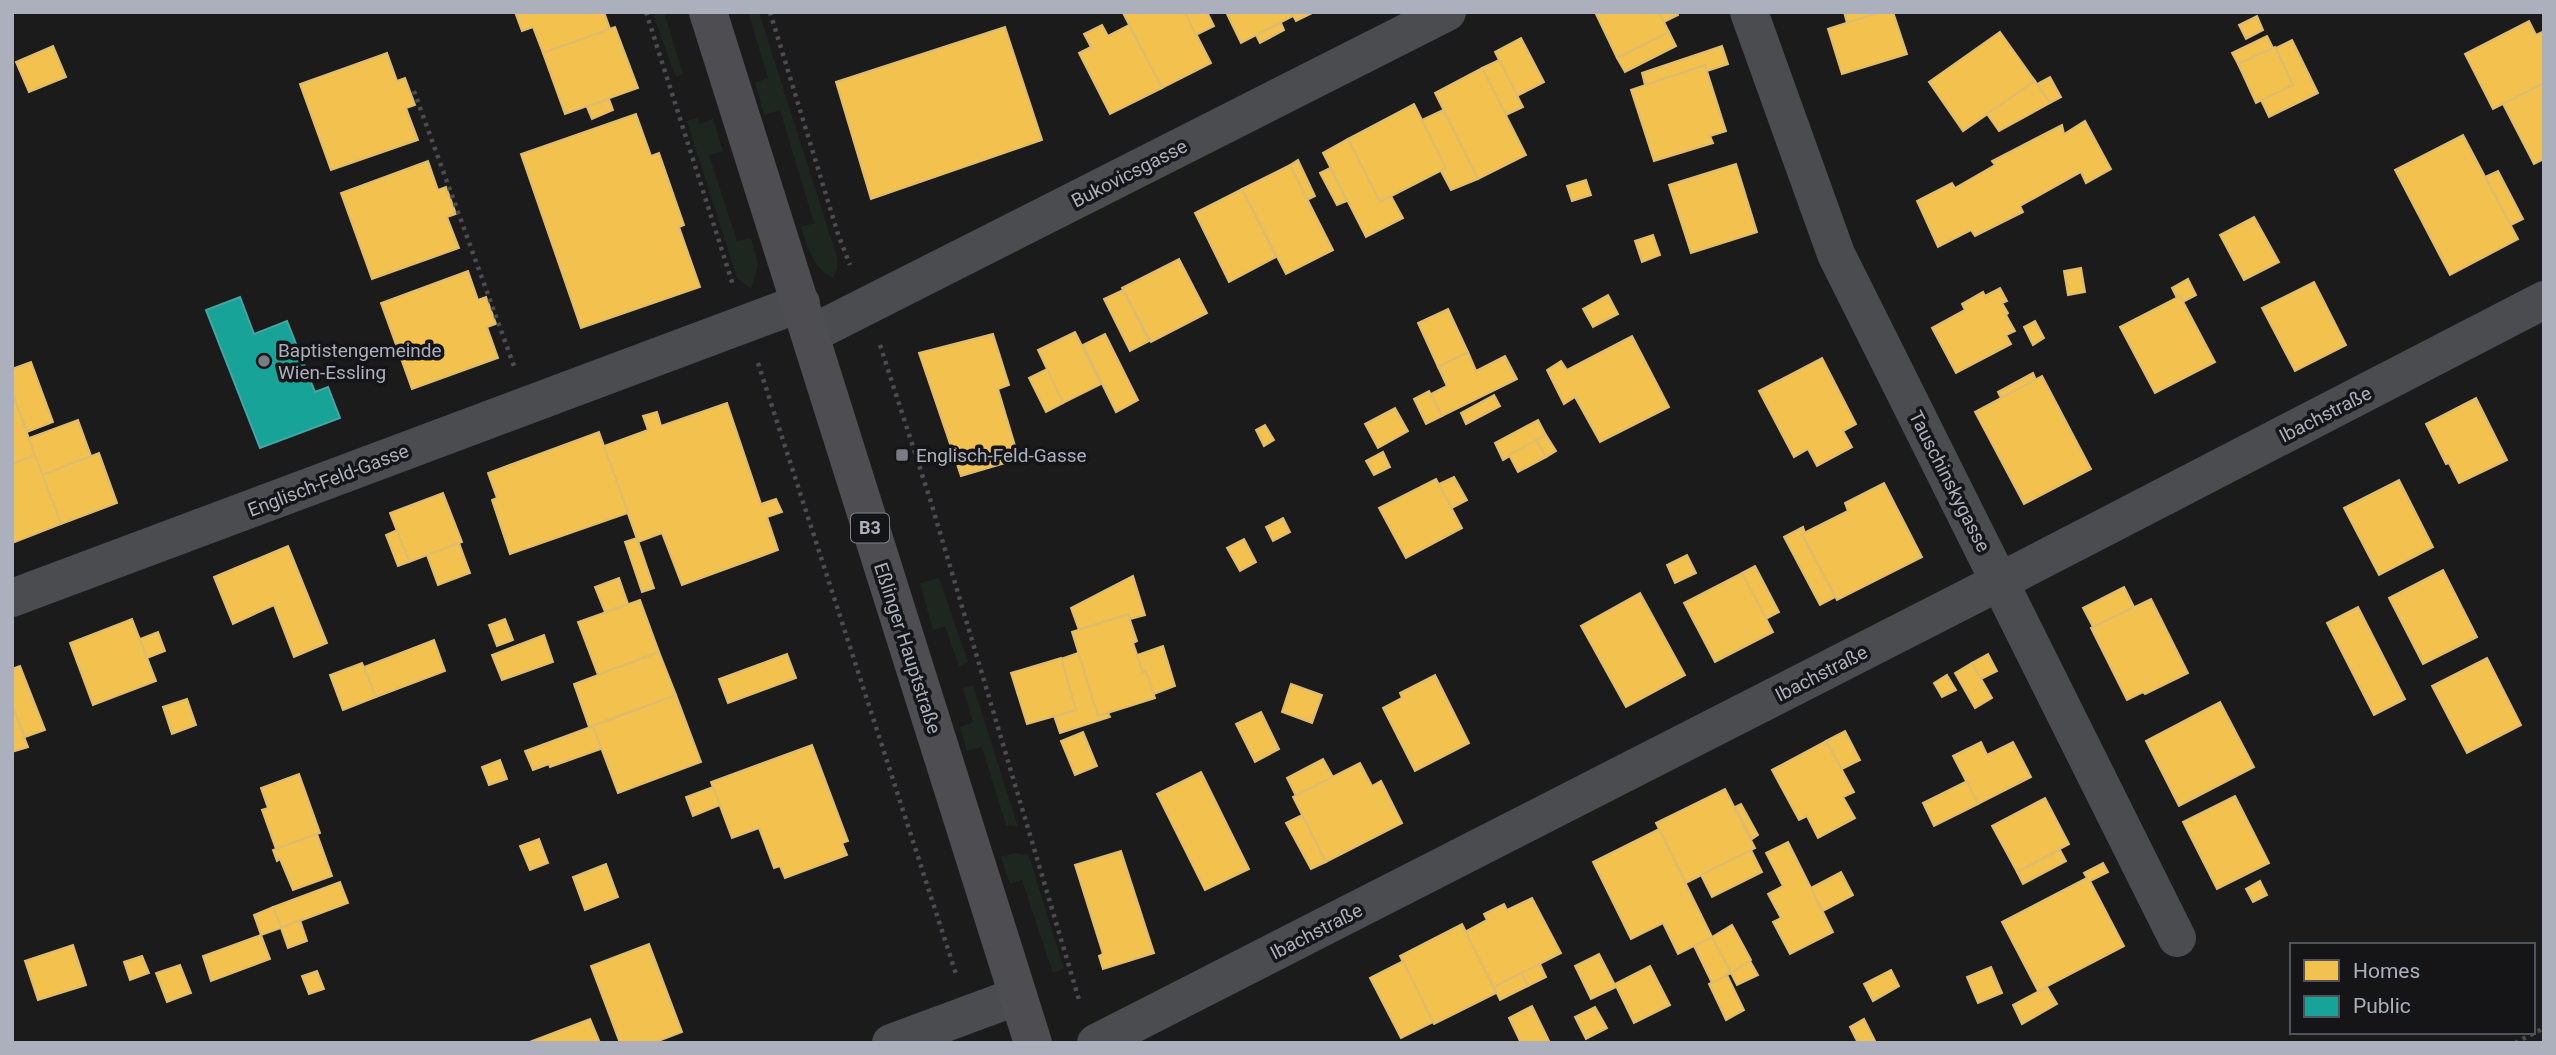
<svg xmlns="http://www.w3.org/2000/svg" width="2556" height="1055" font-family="Roboto,sans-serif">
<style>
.green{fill:#1e2620}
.homes{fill:#f2c14e;stroke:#ddbc6f;stroke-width:2}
.public{fill:#17a398;stroke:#44a7a3;stroke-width:2}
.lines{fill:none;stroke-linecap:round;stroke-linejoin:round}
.path{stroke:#4c4d50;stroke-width:4.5;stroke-dasharray:3.5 5;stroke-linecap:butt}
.street{stroke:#4b4c4f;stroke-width:38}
.primary{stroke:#4e4e52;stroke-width:38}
.poi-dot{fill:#797c85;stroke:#151518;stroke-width:2.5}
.labels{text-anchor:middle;stroke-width:7;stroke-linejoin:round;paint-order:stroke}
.shield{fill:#151518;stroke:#7f828c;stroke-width:2}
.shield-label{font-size:18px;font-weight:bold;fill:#acb0bd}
.street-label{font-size:19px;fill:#acb0bd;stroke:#151518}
.poi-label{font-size:19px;fill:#acb0bd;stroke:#151518;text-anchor:start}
</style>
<rect width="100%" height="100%" fill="#1b1b1c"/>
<!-- green -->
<g class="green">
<path d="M664,12L683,74L676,77L653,15Z"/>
<path d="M748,12H759L837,257V269L833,278C812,267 808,248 801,227L814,223L780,110L764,115L755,83L768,78Z"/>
<path d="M697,118L700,124L713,119L723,151L709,155L737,241L751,238L758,265L751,289L737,278L687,121Z"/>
<path d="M939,578L968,662L959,666L945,626L933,630L920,583Z"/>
<path d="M973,685L1018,827L1006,825L982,747L967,751L960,727L973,722L963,688Z"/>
<path d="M1015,853L1029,856L1064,969L1053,973L1022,880L1010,884L1001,857Z"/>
</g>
<!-- homes -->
<g class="homes">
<path d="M515,12H604L610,29L543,53L533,27L522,31Z"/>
<path d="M1185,12L1211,63L1162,88L1123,13Z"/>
<path d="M1185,12H1207L1214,26L1196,35Z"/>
<path d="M1226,12H1291L1293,16L1241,43Z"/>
<path d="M1291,12H1314L1296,21Z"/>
<path d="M1595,12H1659L1669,32L1617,58Z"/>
<path d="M1659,12H1677L1678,15L1664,22Z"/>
<path d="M1844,12H1880L1847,23Z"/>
<path d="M1880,12H1893L1907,54L1842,74L1828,29Z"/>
<path d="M2257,16L2263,30L2246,39L2239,25Z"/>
<path d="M2529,21L2536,35L2544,31V83L2493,109L2465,54Z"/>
<path d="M1281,23L1284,30L1260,43L1256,35Z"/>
<path d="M1102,25L1108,36L1129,25L1162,88L1110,114L1079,53L1091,47L1084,34Z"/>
<path d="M615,27L638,88L565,114L543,53Z"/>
<path d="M1005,27L1042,140L871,199L836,82Z"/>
<path d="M1669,32L1676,46L1625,72L1617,58Z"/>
<path d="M2000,32L2035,81L1963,131L1929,82Z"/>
<path d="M2267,36L2273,48L2238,64L2232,53Z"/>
<path d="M1521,38L1544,82L1517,96L1495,52Z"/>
<path d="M2292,40L2318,93L2269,117L2261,100L2293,85L2276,48Z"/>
<path d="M53,46L66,77L29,92L16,62Z"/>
<path d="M1722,46L1728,64L1707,71L1705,65L1645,85L1642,73Z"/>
<path d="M2275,47L2293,85L2256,103L2238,64Z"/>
<path d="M387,53L397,81L405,78L415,105L406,108L418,140L331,170L300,84Z"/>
<path d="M1499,60L1523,107L1506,115L1482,68Z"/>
<path d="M1705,65L1726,131L1710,136L1713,143L1654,161L1631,90Z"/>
<path d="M1482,68L1526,155L1478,179L1435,93Z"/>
<path d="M2050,77L2061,97L2050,103L2037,84Z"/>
<path d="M2035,81L2050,103L1999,131L1987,114Z"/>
<path d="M2544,83V159L2534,164L2503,104Z"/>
<path d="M609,99L613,110L592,119L587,107Z"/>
<path d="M1414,104L1446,168L1380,202L1348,139Z"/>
<path d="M1443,110L1478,179L1451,190L1441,171L1446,168L1422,120Z"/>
<path d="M636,114L651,156L659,153L684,225L679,227L700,287L581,328L521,154Z"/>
<path d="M2085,121L2111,169L2086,183L2081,172L2020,206L2023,212L1975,236L1971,230L1938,247L1917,201L1952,183L1955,188L1995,165L1992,161L2062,125L2064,134Z"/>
<path d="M2463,135L2518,239L2450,275L2395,170Z"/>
<path d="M1348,139L1380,202L1391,196L1403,218L1366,237L1323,153Z"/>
<path d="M1298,160L1315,196L1307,200L1290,165Z"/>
<path d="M428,161L438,190L446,187L456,214L447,217L459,248L372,279L341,193Z"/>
<path d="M1736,164L1757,232L1691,253L1669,185Z"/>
<path d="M1290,165L1333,250L1286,274L1242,189Z"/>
<path d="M1330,168L1347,201L1337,205L1320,173Z"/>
<path d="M2498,171L2523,219L2511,225L2485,177Z"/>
<path d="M1586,180L1591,195L1572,201L1567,186Z"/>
<path d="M1242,189L1276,257L1229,282L1195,213Z"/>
<path d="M2254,217L2279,262L2244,280L2220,235Z"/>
<path d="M1653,235L1660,255L1642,262L1635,241Z"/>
<path d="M1179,259L1207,313L1151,342L1122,288Z"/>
<path d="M2081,268L2085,292L2068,295L2064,271Z"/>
<path d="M468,271L478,300L486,297L496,324L487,327L498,358L412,389L381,303Z"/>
<path d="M2188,279L2196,295L2183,302L2180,296L2177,298L2172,288Z"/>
<path d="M2314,282L2346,345L2295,371L2262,308Z"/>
<path d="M2000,288L2007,301L2002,303L2008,313L2006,315L2015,331L2006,335L2011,344L1956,373L1932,328L1965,310L1962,304L1983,292L1985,296Z"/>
<path d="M1123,290L1149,341L1130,351L1104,299Z"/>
<path d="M1608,295L1618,314L1593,327L1583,309Z"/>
<path d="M2180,296L2215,362L2155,393L2120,327Z"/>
<path d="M1448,309L1468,352L1438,367L1418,323Z"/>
<path d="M2035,321L2044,338L2033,345L2024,327Z"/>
<path d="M1075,332L1101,384L1063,403L1038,350Z"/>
<path d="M993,334L1009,385L998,389L1019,459L961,476L919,353Z"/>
<path d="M1105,334L1138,400L1116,412L1083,345Z"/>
<path d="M1632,336L1669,407L1600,442L1575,397L1564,404L1547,370L1561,361L1567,370Z"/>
<path d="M1468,352L1476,371L1505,356L1517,379L1442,416L1431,394L1447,386L1438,367Z"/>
<path d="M1822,358L1856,424L1843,431L1852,447L1817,466L1808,449L1794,457L1759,391Z"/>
<path d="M31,362L53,422L27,432L12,392V369Z"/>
<path d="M1047,369L1063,403L1046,412L1029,378Z"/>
<path d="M2033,373L2036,380L2001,398L1998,392Z"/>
<path d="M2042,376L2091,469L2024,504L1975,412Z"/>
<path d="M1429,391L1442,416L1426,424L1414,399Z"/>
<path d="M12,392L35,455L12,464Z"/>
<path d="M1494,395L1500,406L1466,424L1461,413Z"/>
<path d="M2476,398L2507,460L2459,483L2449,463L2446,464L2426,424Z"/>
<path d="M727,403L761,504L776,499L782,512L767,517L778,550L682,585L662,533L638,542L604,446L648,430L643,416L657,412L661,426Z"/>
<path d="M1395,408L1408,431L1378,448L1365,424Z"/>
<path d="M78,420L91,456L42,475L29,438Z"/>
<path d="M1538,420L1546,435L1503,460L1495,443Z"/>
<path d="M1265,425L1274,440L1264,446L1256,430Z"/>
<path d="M599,432L628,513L510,554L492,500L497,498L488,473Z"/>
<path d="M1546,435L1556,451L1546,457L1536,440Z"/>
<path d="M1536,440L1546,457L1518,472L1509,455Z"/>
<path d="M1383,452L1390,467L1374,475L1366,461Z"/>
<path d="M99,453L117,503L61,524L42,475Z"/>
<path d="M35,455L61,524L12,543V464Z"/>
<path d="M1454,477L1467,500L1452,508L1439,484Z"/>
<path d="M1436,479L1462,528L1406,558L1379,508Z"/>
<path d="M2399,480L2433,547L2379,575L2344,508Z"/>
<path d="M1884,483L1922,557L1837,600L1802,534L1848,511L1845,503Z"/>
<path d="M443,493L462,542L409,562L390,513Z"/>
<path d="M1283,518L1290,532L1273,541L1266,527Z"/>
<path d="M1803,527L1805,533L1802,534L1835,597L1820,605L1784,537Z"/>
<path d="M397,530L409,562L398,566L386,535Z"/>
<path d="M637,538L654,588L642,592L625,542Z"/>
<path d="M1244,539L1256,562L1240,571L1227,548Z"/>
<path d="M459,543L470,573L438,585L427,555Z"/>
<path d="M288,546L327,643L294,657L274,605L233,624L214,577Z"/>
<path d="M1687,555L1696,573L1675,583L1667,565Z"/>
<path d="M1755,566L1779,612L1766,619L1742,573Z"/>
<path d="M2443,570L2477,637L2423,664L2389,598Z"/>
<path d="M1742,573L1773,632L1715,662L1684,603Z"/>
<path d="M1133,576L1145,615L1130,619L1128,614L1079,630L1071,608Z"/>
<path d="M619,578L628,604L605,612L595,587Z"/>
<path d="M2124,587L2134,607L2093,627L2083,608Z"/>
<path d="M1640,593L1685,675L1626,707L1581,626Z"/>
<path d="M2151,599L2188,673L2145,694L2143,692L2127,700L2091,628Z"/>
<path d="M640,600L659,652L598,675L578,622Z"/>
<path d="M2358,607L2405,699L2374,715L2327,623Z"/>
<path d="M1128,614L1137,641L1133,643L1143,672L1146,671L1155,698L1098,716L1072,632Z"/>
<path d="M132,619L156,681L93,705L70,643Z"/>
<path d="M505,619L513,640L497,646L489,625Z"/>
<path d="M158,632L165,651L147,658L140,639Z"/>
<path d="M544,635L553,662L502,680L492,655Z"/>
<path d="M434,640L445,671L376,697L364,667Z"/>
<path d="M1163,646L1175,686L1154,694L1146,671L1143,672L1137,655Z"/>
<path d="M659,652L676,695L589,727L574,684Z"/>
<path d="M1078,653L1098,716L1108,713L1110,717L1060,733L1054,716L1076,710L1061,659Z"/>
<path d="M787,654L796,678L728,703L719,679Z"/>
<path d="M1988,654L1997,671L1981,679L1972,663Z"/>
<path d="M1061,658L1076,710L1027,724L1011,673Z"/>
<path d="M2487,658L2521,725L2467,753L2432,686Z"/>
<path d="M362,663L376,697L343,710L330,675Z"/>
<path d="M1972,663L1992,698L1975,708L1955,673Z"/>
<path d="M20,666L45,730L25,737L12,705V669Z"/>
<path d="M1435,675L1469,743L1415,771L1383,708L1402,698L1400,693Z"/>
<path d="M1947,675L1956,690L1942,697L1934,683Z"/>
<path d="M1291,684L1322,695L1312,723L1282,712Z"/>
<path d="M676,695L701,762L618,793L593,726Z"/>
<path d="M187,699L196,725L172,734L163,707Z"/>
<path d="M2220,702L2254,767L2179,806L2146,741Z"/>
<path d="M12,705L28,747L12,752Z"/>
<path d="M1261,712L1279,749L1255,762L1236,724Z"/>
<path d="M593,726L601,749L550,767L549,764L533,770L525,751Z"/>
<path d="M1845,731L1860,760L1842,769L1826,741Z"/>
<path d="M1083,732L1097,766L1075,775L1061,741Z"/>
<path d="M1826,741L1854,792L1843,797L1855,818L1818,838L1807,816L1799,820L1772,770Z"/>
<path d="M1981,742L1987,755L2013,742L2031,777L1978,804L1953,756Z"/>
<path d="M812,745L848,841L842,843L847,855L785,878L780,866L774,868L759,828L732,838L711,782Z"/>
<path d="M1323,759L1333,777L1296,796L1287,778Z"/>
<path d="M500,760L507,779L489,785L482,767Z"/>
<path d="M1360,763L1372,786L1381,781L1402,823L1326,862L1293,797Z"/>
<path d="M1201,772L1249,869L1205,890L1157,794Z"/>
<path d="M299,774L320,833L276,849L262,810L268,808L261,788Z"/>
<path d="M1967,781L1978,804L1934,826L1923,803Z"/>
<path d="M713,787L720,805L693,816L686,797Z"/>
<path d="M1725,789L1755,848L1686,883L1656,823Z"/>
<path d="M2235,796L2269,863L2217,889L2183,822Z"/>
<path d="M2045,798L2069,844L2017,872L1992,826Z"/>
<path d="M1741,804L1758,835L1752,839L1735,807Z"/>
<path d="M1302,815L1326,862L1311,869L1286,823Z"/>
<path d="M1659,829L1712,937L1678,954L1663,923L1631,939L1593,862Z"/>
<path d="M317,834L332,876L293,890L280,859L277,861L273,850Z"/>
<path d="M539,839L548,863L530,870L520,846Z"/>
<path d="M1788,842L1833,932L1790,954L1773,922L1781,918L1768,894L1783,886L1766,853Z"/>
<path d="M1751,850L1762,872L1712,897L1701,875Z"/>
<path d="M2060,850L2066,861L2023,884L2017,872Z"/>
<path d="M1121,851L1154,953L1103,969L1099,956L1103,954L1075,865Z"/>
<path d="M2103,863L2108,872L2090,881L2124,946L2038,991L2002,922L2087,878L2084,873Z"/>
<path d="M606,864L618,897L585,910L573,877Z"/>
<path d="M1841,872L1853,895L1823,911L1811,888Z"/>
<path d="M2260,881L2267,895L2253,902L2246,889Z"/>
<path d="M340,882L348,903L281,928L273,907Z"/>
<path d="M1532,898L1561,953L1494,987L1465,932L1487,920L1484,914L1504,904L1507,910Z"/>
<path d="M273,907L281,928L261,935L254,915Z"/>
<path d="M300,920L307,941L288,948L281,928Z"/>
<path d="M1462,924L1496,993L1434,1024L1400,956Z"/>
<path d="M1732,925L1751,960L1731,973L1712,937Z"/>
<path d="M261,935L270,959L211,981L203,956Z"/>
<path d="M1712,937L1731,973L1712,983L1694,946Z"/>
<path d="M649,944L682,1032L653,1043H620L591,966Z"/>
<path d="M73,945L86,985L38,1000L25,961Z"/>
<path d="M1599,954L1616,987L1591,999L1575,966Z"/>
<path d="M142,956L149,973L130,980L124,962Z"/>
<path d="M1403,961L1433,1022L1401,1038L1370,978Z"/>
<path d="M1750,961L1758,975L1737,985L1731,973Z"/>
<path d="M1540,964L1546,977L1528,986L1521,973Z"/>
<path d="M180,965L191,993L167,1002L156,973Z"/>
<path d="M1650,966L1670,1005L1634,1023L1615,984Z"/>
<path d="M1991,967L2002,993L1978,1003L1967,977Z"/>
<path d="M1891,970L1899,986L1873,1001L1864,984Z"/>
<path d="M317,971L324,989L309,994L302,976Z"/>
<path d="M1521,973L1528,986L1500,1000L1494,987Z"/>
<path d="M1727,975L1744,1010L1726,1020L1709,984Z"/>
<path d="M2047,987L2057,1004L2022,1024L2013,1005Z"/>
<path d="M1532,1006L1550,1043H1521L1509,1018Z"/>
<path d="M1595,1007L1607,1028L1586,1039L1575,1017Z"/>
<path d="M590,1019L600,1043H527Z"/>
<path d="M1864,1019L1875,1041L1872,1043H1858L1850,1027Z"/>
</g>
<!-- public -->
<path class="public" d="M240,297L254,334L287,321L315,392L328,387L340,418L260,448L206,310Z"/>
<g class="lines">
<!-- path -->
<g class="path">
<path d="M646,12L733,285"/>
<path d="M770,12L838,234L850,265"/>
<path d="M414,91L514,366"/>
<path d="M880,345L930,499L1080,1003"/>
<path d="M758,363L956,974"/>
<path d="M2515,1043L2544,1028"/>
</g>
<!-- street -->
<g class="street">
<path d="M1749,12L1836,254L2177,938"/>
<path d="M811,334L1447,12"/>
<path d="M12,598L801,303"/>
<path d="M891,1043L1018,996"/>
<path d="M1096,1043L2001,581L2544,300"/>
</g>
<!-- primary -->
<path class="primary" d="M708,12L1033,1043"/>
</g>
<!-- markers -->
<g class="poi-dot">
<circle cx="264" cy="361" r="7"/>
<rect x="895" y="448" width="14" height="14" rx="3.5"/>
</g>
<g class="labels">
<!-- shield labels -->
<rect class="shield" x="851" y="513.5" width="38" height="29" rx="5"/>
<g class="shield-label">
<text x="870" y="534">B3</text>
</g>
<!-- street labels -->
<g class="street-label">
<text transform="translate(1129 173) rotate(-27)" y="7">Bukovicsgasse</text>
<text transform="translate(2325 414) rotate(-27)" y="7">Ibachstraße</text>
<text transform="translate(328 480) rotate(-21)" y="7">Englisch-Feld-Gasse</text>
<text transform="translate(1950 481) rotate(63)" y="7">Tauschinskygasse</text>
<text transform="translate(908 648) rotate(72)" y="7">Eßlinger Hauptstraße</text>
<text transform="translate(1821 673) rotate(-27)" y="7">Ibachstraße</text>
<text transform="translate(1316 931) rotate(-27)" y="7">Ibachstraße</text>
</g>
<!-- poi labels -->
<g class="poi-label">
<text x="278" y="357">Baptistengemeinde<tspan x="278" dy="22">Wien-Essling</tspan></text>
<text x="916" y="462">Englisch-Feld-Gasse</text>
</g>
</g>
<!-- border -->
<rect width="2556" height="1055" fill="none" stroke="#acb0bd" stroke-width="28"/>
<!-- legend -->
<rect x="2290" y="943" width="245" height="91" fill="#151518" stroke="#51535a" stroke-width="2"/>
<rect x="2304" y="960" width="35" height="21" fill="#f2c14e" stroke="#51535a" stroke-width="2"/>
<text x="2353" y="978" font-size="21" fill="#acb0bd">Homes</text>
<rect x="2304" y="996" width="35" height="21" fill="#17a398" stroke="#51535a" stroke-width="2"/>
<text x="2353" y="1013" font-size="21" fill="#acb0bd">Public</text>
</svg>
